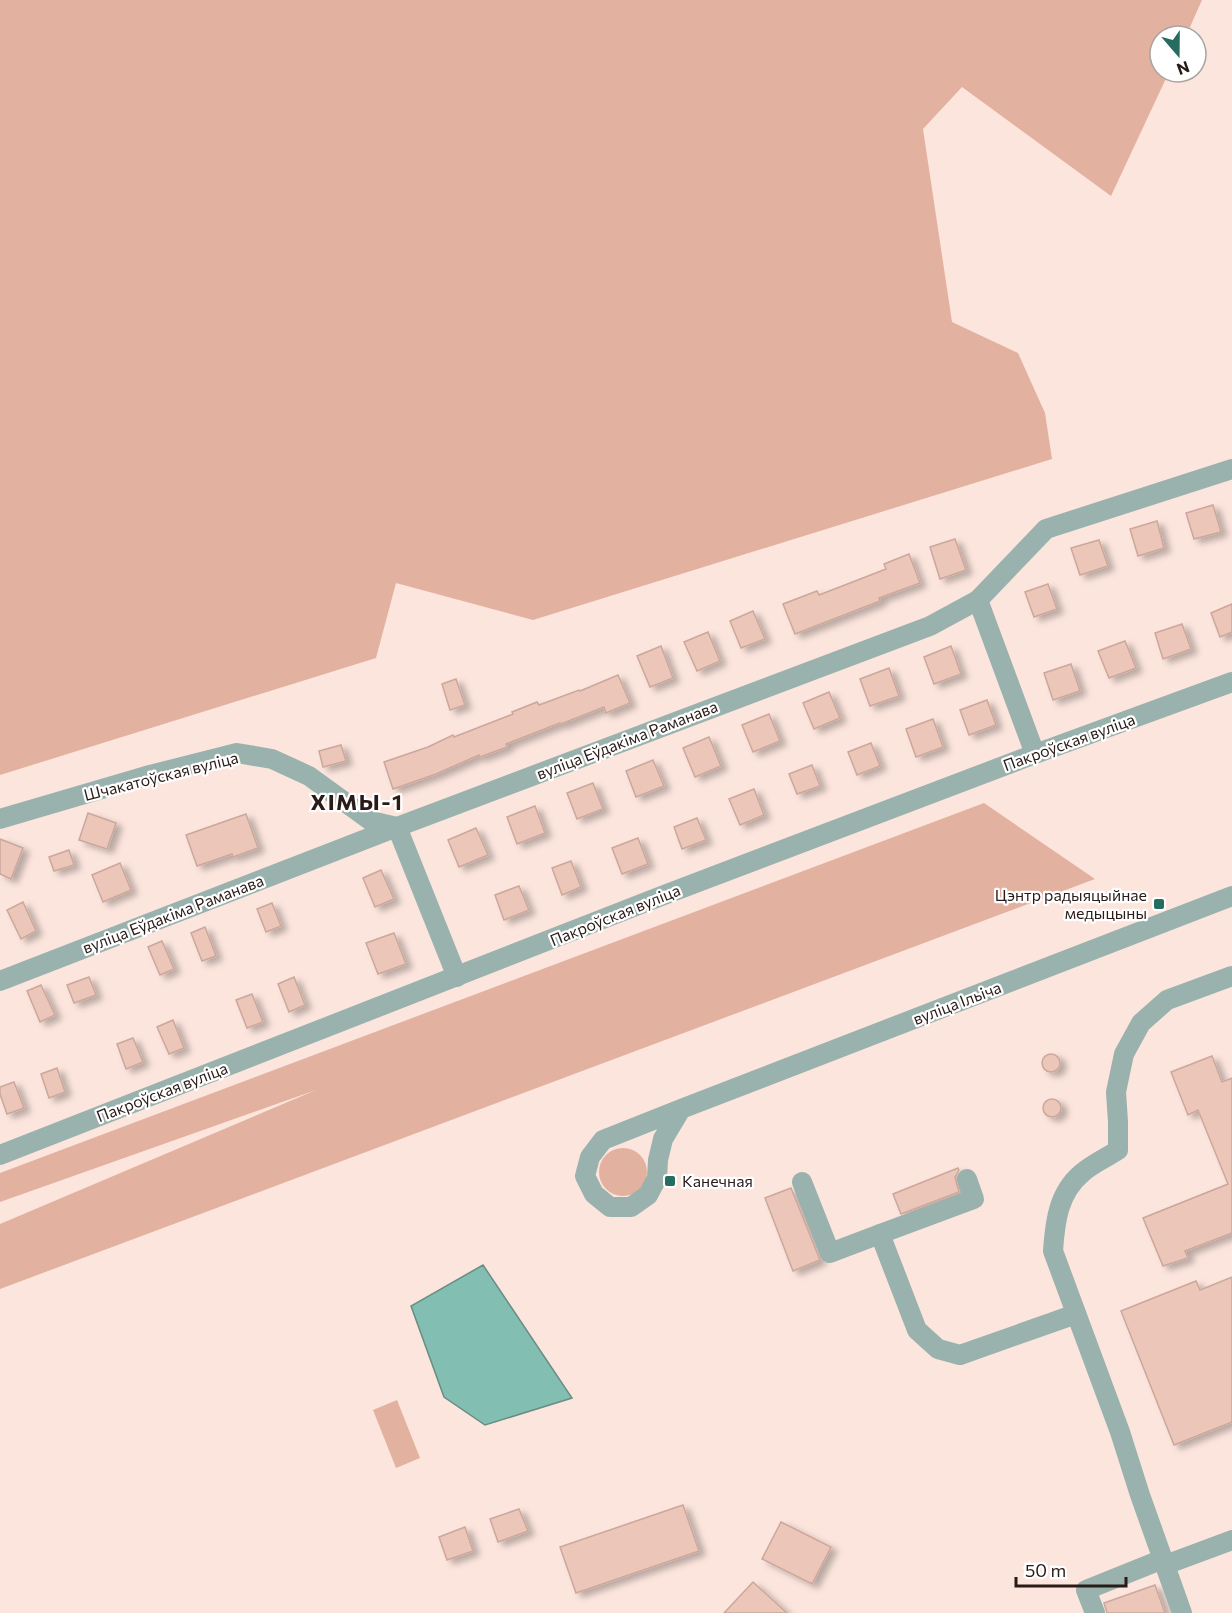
<svg xmlns="http://www.w3.org/2000/svg" width="1232" height="1613" font-family="Commissioner,sans-serif">
<style>
.green{fill:#e3b1a0}
.water{fill:#83beb2;stroke:#688d84;stroke-width:1.5}
.building{fill:#ebc6b9;stroke:#cca79b;stroke-width:1.5;filter:url(#shadow)}
.lines{fill:none;stroke-linecap:round;stroke-linejoin:round}
.minor{stroke:#99b2ad;stroke-width:20}
.poi-dot{fill:#266c60;stroke:#fff;stroke-width:2}
.labels{text-anchor:middle;stroke-width:4.5;stroke-linejoin:round;paint-order:stroke}
.street-label{font-size:16px;fill:#291b17;stroke:#fff}
.poi-label{font-size:16px;fill:#291b17;stroke:#fff;text-anchor:end}
.district-label{font-size:22px;font-weight:bold;letter-spacing:1.5px;fill:#291b17;stroke:#fff}
</style>
<defs>
<filter id="shadow"><feDropShadow dx="6" dy="4" stdDeviation="3" flood-color="#0004"/></filter>
</defs>
<rect width="100%" height="100%" fill="#fce5dd"/>
<!-- green -->
<g class="green">
<path d="M0,0H1202L1186,36H1160V72H1169L1111,196L962,87L923,129L952,322L1018,353L1045,413L1052,459L533,620L396,583L376,658L0,775Z"/>
<path d="M984,803L1095,879L0,1289V1224L316,1090L0,1202V1173Z"/>
<circle cx="623" cy="1172" r="24"/>
<path d="M397,1400L420,1458L396,1468L373,1410Z"/>
</g>
<!-- water -->
<path class="water" d="M483,1265L572,1398L485,1425L444,1397L411,1306Z"/>
<!-- building -->
<g class="building">
<path d="M1213,505L1221,532L1194,539L1186,513Z"/>
<path d="M1157,521L1164,548L1138,556L1130,529Z"/>
<path d="M955,539L966,570L940,579L930,547Z"/>
<path d="M1099,540L1108,566L1080,575L1071,548Z"/>
<path d="M909,554L920,583L879,598L880,601L795,634L783,604L817,591L819,595L886,569L884,564Z"/>
<path d="M1048,584L1057,609L1034,617L1025,592Z"/>
<path d="M1232,604V632L1220,637L1211,613Z"/>
<path d="M753,611L765,639L741,648L730,621Z"/>
<path d="M1182,624L1191,649L1163,659L1155,633Z"/>
<path d="M708,632L720,661L697,671L684,642Z"/>
<path d="M1125,641L1136,668L1109,678L1098,651Z"/>
<path d="M661,646L673,678L650,687L637,656Z"/>
<path d="M951,646L961,674L934,684L924,657Z"/>
<path d="M1071,664L1080,691L1053,700L1044,673Z"/>
<path d="M889,668L899,696L870,706L860,679Z"/>
<path d="M618,675L630,703L606,713L604,707L561,724L560,723L506,744L507,747L480,757L479,755L436,774L393,789L384,762L428,747L453,735L454,737L513,714L512,712L537,702L539,705L579,690L580,691Z"/>
<path d="M456,679L465,705L450,710L442,684Z"/>
<path d="M829,692L840,718L814,729L803,703Z"/>
<path d="M987,700L996,725L969,735L960,710Z"/>
<path d="M769,714L780,741L753,752L742,725Z"/>
<path d="M933,719L943,747L916,757L906,729Z"/>
<path d="M709,737L721,766L695,777L683,748Z"/>
<path d="M871,743L880,766L857,775L848,752Z"/>
<path d="M341,745L346,761L323,767L319,751Z"/>
<path d="M653,760L664,786L636,797L626,771Z"/>
<path d="M812,765L820,786L797,794L789,774Z"/>
<path d="M593,783L603,809L577,819L567,793Z"/>
<path d="M754,789L764,815L740,825L729,799Z"/>
<path d="M535,806L545,833L517,844L507,817Z"/>
<path d="M88,813L116,823L107,849L79,840Z"/>
<path d="M246,814L258,848L233,857L232,854L197,866L186,835Z"/>
<path d="M697,818L706,840L682,849L674,827Z"/>
<path d="M476,828L488,855L459,867L448,840Z"/>
<path d="M638,838L648,864L622,874L612,848Z"/>
<path d="M0,839L23,848L11,879L0,874Z"/>
<path d="M69,850L74,865L54,871L49,857Z"/>
<path d="M571,861L581,887L562,895L552,868Z"/>
<path d="M120,863L131,890L103,902L92,875Z"/>
<path d="M381,870L394,899L375,907L363,878Z"/>
<path d="M519,886L529,910L504,920L495,895Z"/>
<path d="M23,902L36,931L21,939L7,910Z"/>
<path d="M272,903L281,926L266,932L257,909Z"/>
<path d="M205,927L216,956L202,961L191,933Z"/>
<path d="M394,933L406,964L378,974L366,943Z"/>
<path d="M162,941L174,969L160,975L148,947Z"/>
<path d="M89,977L96,995L74,1003L67,985Z"/>
<path d="M294,977L305,1005L289,1012L278,984Z"/>
<path d="M41,985L55,1015L40,1022L27,991Z"/>
<path d="M252,994L263,1022L247,1028L236,1000Z"/>
<path d="M173,1020L184,1048L169,1054L157,1027Z"/>
<path d="M133,1038L143,1062L126,1069L117,1044Z"/>
<circle cx="1051" cy="1063" r="9"/>
<path d="M1212,1056L1222,1082L1232,1078V1233L1185,1251L1188,1258L1163,1266L1143,1218L1228,1184L1198,1110L1188,1115L1171,1072Z"/>
<path d="M57,1068L65,1092L49,1098L41,1074Z"/>
<path d="M14,1082L24,1108L7,1114L0,1094V1087Z"/>
<circle cx="1052" cy="1108" r="9"/>
<path d="M958,1168L959,1170L955,1177L959,1192L901,1214L893,1194Z"/>
<path d="M791,1188L820,1260L793,1271L765,1198Z"/>
<path d="M1232,1277V1422L1174,1445L1121,1311L1196,1281L1200,1290Z"/>
<path d="M683,1505L699,1551L576,1593L560,1547Z"/>
<path d="M519,1509L528,1531L498,1542L490,1519Z"/>
<path d="M781,1522L831,1547L812,1584L762,1559Z"/>
<path d="M465,1527L473,1551L447,1560L439,1537Z"/>
<path d="M753,1582L787,1613H724Z"/>
<path d="M1155,1585L1165,1613H1107L1104,1603Z"/>
</g>
<g class="lines">
<!-- minor -->
<g class="minor">
<path d="M978,600L1035,754"/>
<path d="M0,819L146,776L237,753L272,759L309,776L371,821L397,827L457,977"/>
<path d="M0,981L397,827L930,626L978,600L1046,529L1232,469"/>
<path d="M681,1109L663,1139L658,1160L657,1178L648,1195L631,1207H610L594,1194L585,1176L590,1157L603,1140L681,1109L1232,896"/>
<path d="M0,1155L664,895L1035,754L1232,682"/>
<path d="M802,1182L830,1253L880,1234L917,1330L938,1349L960,1355L1076,1314"/>
<path d="M880,1234L974,1199L967,1179"/>
<path d="M1165,1565L1232,1540"/>
<path d="M1095,1613L1086,1590L1163,1559"/>
<path d="M1182,1613L1140,1495L1120,1432L1053,1251C1055,1222 1058,1193 1082,1173C1092,1164 1106,1158 1118,1150V1122L1116,1092L1124,1054L1141,1023L1167,1000L1232,976"/>
</g>
</g>
<!-- markers -->
<g class="poi-dot">
<rect x="1153" y="898" width="12" height="12" rx="3"/>
<rect x="664" y="1175" width="12" height="12" rx="3"/>
</g>
<g class="labels">
<!-- street labels -->
<g class="street-label">
<text transform="translate(627 740) rotate(-21)" y="6">вуліца Еўдакіма Раманава</text>
<text transform="translate(1069 742) rotate(-20)" y="6">Пакроўская вуліца</text>
<text transform="translate(161 776) rotate(-14)" y="6">Шчакатоўская вуліца</text>
<text transform="translate(173 914) rotate(-21)" y="6">вуліца Еўдакіма Раманава</text>
<text transform="translate(615 915) rotate(-22)" y="6">Пакроўская вуліца</text>
<text transform="translate(957 1003) rotate(-21)" y="6">вуліца Ільіча</text>
<text transform="translate(162 1092) rotate(-21)" y="6">Пакроўская вуліца</text>
</g>
<!-- poi labels -->
<g class="poi-label">
<text x="1147" y="901">Цэнтр радыяцыйнае<tspan x="1147" dy="18">медыцыны</tspan></text>
<text x="682" y="1187" text-anchor="start">Канечная</text>
</g>
<!-- district labels -->
<g class="district-label">
<text x="357" y="810">ХІМЫ-1</text>
</g>
</g>
<!-- north arrow -->
<g transform="translate(1178 54) rotate(160)"><circle r="28" fill="#ffffff" stroke="#a9a4a2" stroke-width="1.5"/>
<path d="M0-4.5L10 22L0 15L-10 22Z" fill="#266c60"/>
<text y="-9" font-size="16" font-weight="bold" text-anchor="middle" fill="#291b17">N</text>
</g>
<!-- scale -->
<path d="M1016 1577v9h110v-9" fill="none" stroke="#291b17" stroke-width="3"/>
<text x="1025" y="1577" font-size="18" fill="#291b17" stroke="#ffffff" stroke-width="4.5" paint-order="stroke">50 m</text>
</svg>
